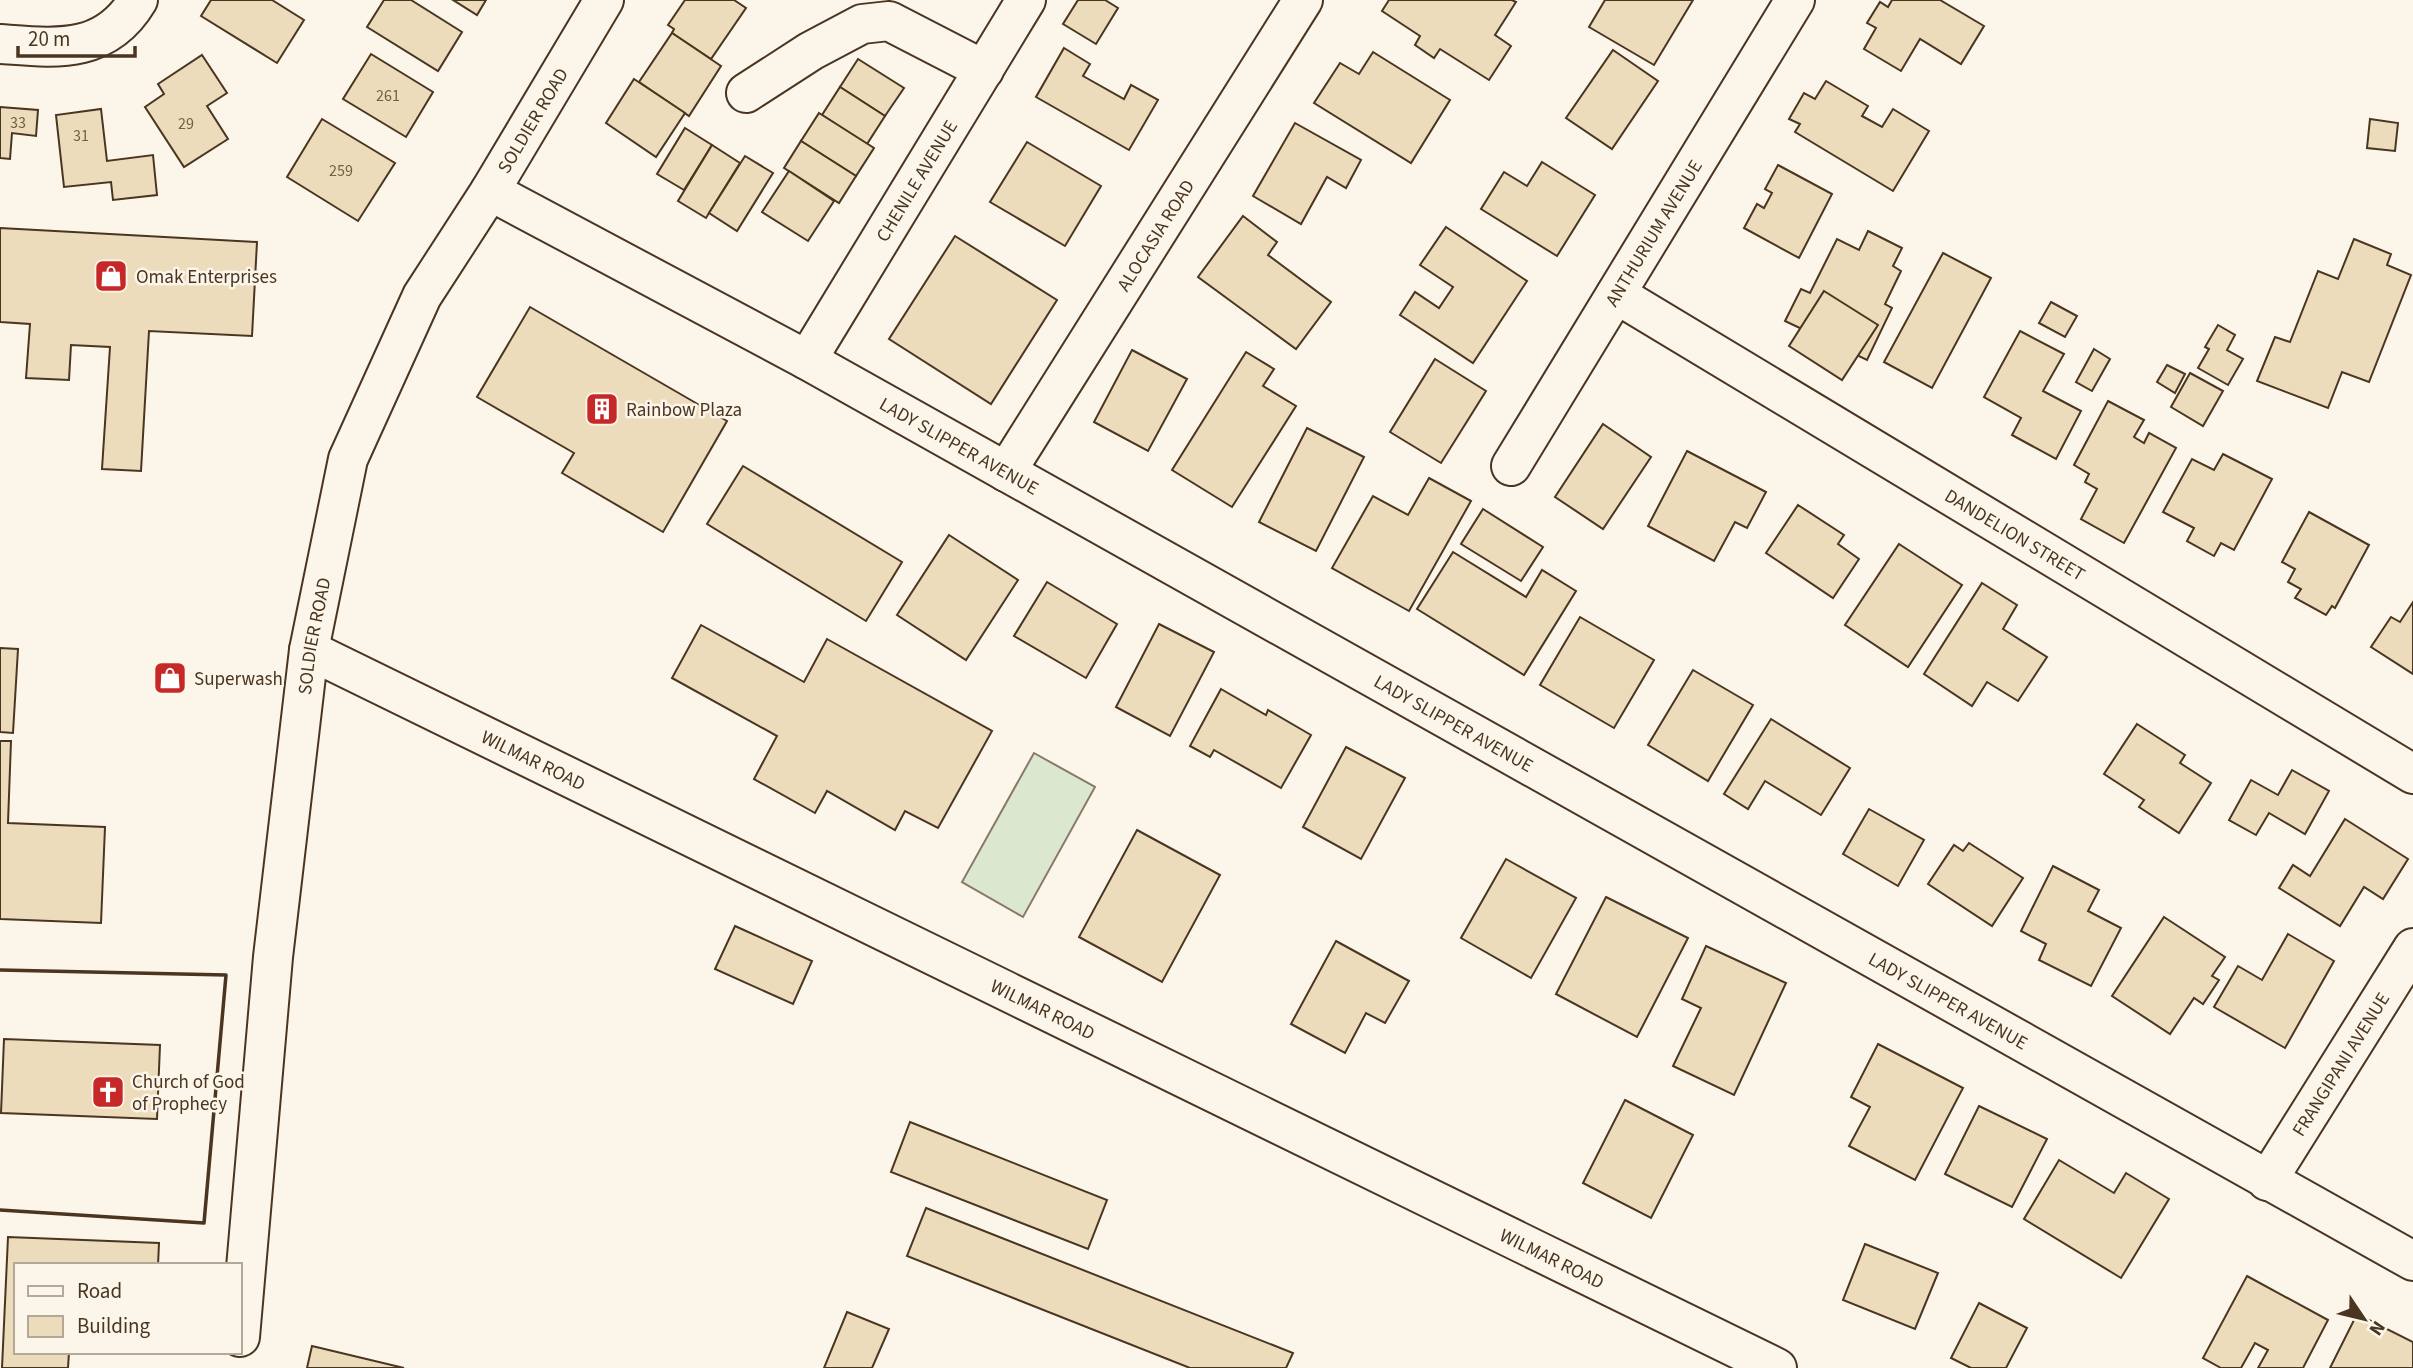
<svg xmlns="http://www.w3.org/2000/svg" width="2413" height="1368" font-family="'Source Sans 3',sans-serif">
<style>
.garden{fill:#dce7d0;stroke:#887966;stroke-width:2}
.building{fill:#ecdcbc;stroke:#4a3520;stroke-width:2}
.lines{fill:none;stroke-linecap:round;stroke-linejoin:round}
.minor-casing{stroke:#4a3520;stroke-width:42}
.major-casing{stroke:#4a3520;stroke-width:42}
.minor{stroke:#fbf6e9;stroke-width:38}
.major{stroke:#fbf6e9;stroke-width:38}
.wall{stroke:#4a3520;stroke-width:3.5}
.labels{text-anchor:middle;stroke-width:5;stroke-linejoin:round;paint-order:stroke}
.number-label{font-size:16px;fill:#725f47}
.street-label{font-size:19px;fill:#4a3520;stroke:#fbf6e9}
.poi-label{font-size:19px;fill:#4a3520;stroke:#fbf6e9;text-anchor:start}
</style>
<rect width="100%" height="100%" fill="#fbf6e9"/>
<!-- garden -->
<path class="garden" d="M1034,753L1095,787L1023,917L962,882Z"/>
<!-- building -->
<g class="building">
<path d="M211,0H272L304,20L277,63L201,16Z"/>
<path d="M384,0H411L462,32L438,71L367,27Z"/>
<path d="M453,0H486L477,15Z"/>
<path d="M685,0H734L746,8L711,59L672,33L674,29L668,25Z"/>
<path d="M1078,0H1105L1118,8L1096,44L1063,24Z"/>
<path d="M1389,0H1512L1516,2L1495,35L1511,46L1489,80L1440,49L1434,58L1415,45L1420,36L1382,11Z"/>
<path d="M1605,0H1693L1654,65L1589,27Z"/>
<path d="M1892,0H1940L1984,26L1961,64L1920,39L1901,71L1864,49L1876,28L1867,23L1880,2L1888,7Z"/>
<path d="M672,33L721,66L689,116L639,82Z"/>
<path d="M1064,48L1090,64L1083,76L1124,99L1131,85L1158,100L1129,150L1036,97Z"/>
<path d="M1613,50L1658,81L1612,149L1566,118Z"/>
<path d="M1373,52L1450,100L1411,163L1314,103L1340,63L1359,74Z"/>
<path d="M371,54L433,92L406,137L343,99Z"/>
<path d="M202,55L227,93L207,106L228,139L184,167L145,107L164,94L158,84Z"/>
<path d="M858,59L904,88L885,116L840,87Z"/>
<path d="M634,79L685,113L656,157L606,123Z"/>
<path d="M1826,81L1868,106L1862,116L1882,127L1893,109L1929,131L1893,191L1795,132L1800,124L1789,119L1804,93L1815,99Z"/>
<path d="M840,87L885,116L867,144L822,115Z"/>
<path d="M0,107L38,110L36,136L12,133L10,159L0,158Z"/>
<path d="M101,109L107,161L153,155L157,195L113,200L111,182L64,187L56,115Z"/>
<path d="M819,113L874,148L856,176L801,141Z"/>
<path d="M322,119L395,163L358,221L287,177Z"/>
<path d="M2370,119L2398,123L2395,151L2367,148Z"/>
<path d="M1295,123L1361,160L1346,188L1327,177L1301,224L1253,196Z"/>
<path d="M685,128L712,145L684,190L657,174Z"/>
<path d="M801,141L856,176L839,203L784,168Z"/>
<path d="M1027,142L1101,186L1065,246L990,202Z"/>
<path d="M712,145L740,163L706,218L678,201Z"/>
<path d="M745,156L773,173L737,231L709,213Z"/>
<path d="M1542,162L1595,195L1557,256L1481,209L1504,172L1527,186Z"/>
<path d="M1778,165L1832,194L1799,258L1744,228L1757,204L1764,208L1772,193L1765,189Z"/>
<path d="M789,171L834,201L808,241L762,212Z"/>
<path d="M1243,216L1277,242L1268,255L1331,302L1296,349L1198,277Z"/>
<path d="M1446,227L1527,281L1473,363L1400,315L1415,292L1439,308L1453,287L1420,265Z"/>
<path d="M0,228L257,242L252,336L149,331L141,471L102,469L110,347L71,345L69,380L26,378L30,324L0,322Z"/>
<path d="M1868,231L1902,248L1893,266L1901,271L1885,304L1892,308L1867,360L1785,321L1801,289L1810,293L1837,239L1859,250Z"/>
<path d="M955,236L1057,300L991,404L889,339Z"/>
<path d="M2354,239L2391,254L2387,265L2411,275L2369,382L2342,372L2328,408L2257,381L2275,337L2290,342L2318,271L2338,279Z"/>
<path d="M1943,253L1991,278L1932,388L1884,362Z"/>
<path d="M1824,291L1878,325L1842,380L1789,346Z"/>
<path d="M2051,302L2077,316L2065,337L2039,323Z"/>
<path d="M530,307L727,421L663,532L562,473L574,453L477,397Z"/>
<path d="M2218,325L2235,335L2227,350L2243,359L2228,385L2198,368L2209,349L2205,347Z"/>
<path d="M2020,331L2064,354L2043,391L2081,411L2056,459L2012,435L2021,418L1984,397Z"/>
<path d="M2094,349L2110,359L2092,391L2076,382Z"/>
<path d="M1132,350L1187,379L1148,451L1094,422Z"/>
<path d="M1246,352L1274,369L1263,386L1296,406L1232,507L1172,470Z"/>
<path d="M1435,359L1486,391L1441,463L1390,432Z"/>
<path d="M2167,365L2185,374L2175,393L2157,382Z"/>
<path d="M2190,373L2223,391L2203,426L2171,407Z"/>
<path d="M2108,401L2144,420L2134,437L2144,443L2149,433L2176,448L2124,543L2081,519L2097,489L2085,482L2089,474L2074,465Z"/>
<path d="M1603,424L1651,457L1603,529L1555,497Z"/>
<path d="M1307,428L1364,457L1316,551L1259,522Z"/>
<path d="M1687,451L1766,492L1747,528L1735,522L1714,561L1648,526Z"/>
<path d="M2223,454L2272,479L2234,550L2221,543L2214,556L2187,541L2194,528L2163,512L2192,459L2214,470Z"/>
<path d="M743,466L902,562L866,621L707,524Z"/>
<path d="M1429,478L1471,501L1409,611L1332,568L1373,496L1408,515Z"/>
<path d="M1798,505L1844,535L1838,544L1859,559L1833,598L1766,553Z"/>
<path d="M1483,509L1543,547L1521,581L1461,544Z"/>
<path d="M2309,512L2369,545L2335,608L2332,606L2326,615L2295,598L2301,589L2288,582L2295,569L2282,562Z"/>
<path d="M949,535L1018,580L966,660L897,615Z"/>
<path d="M1899,544L1962,585L1908,667L1845,625Z"/>
<path d="M1453,552L1526,597L1542,570L1576,591L1524,675L1417,609Z"/>
<path d="M1047,582L1117,624L1086,678L1014,636Z"/>
<path d="M1982,583L2017,605L2003,629L2047,657L2018,701L1987,682L1972,706L1924,674Z"/>
<path d="M2413,602V674L2371,647L2391,617L2400,622Z"/>
<path d="M1580,617L1654,660L1614,728L1540,685Z"/>
<path d="M1159,624L1214,652L1170,736L1116,707Z"/>
<path d="M701,625L804,682L827,639L992,731L938,828L905,811L895,830L827,791L815,813L754,779L777,736L672,678Z"/>
<path d="M0,648L18,649L13,733L0,732Z"/>
<path d="M1693,670L1753,705L1708,781L1648,745Z"/>
<path d="M1221,689L1266,715L1268,710L1311,735L1281,788L1214,750L1210,757L1190,746Z"/>
<path d="M1771,719L1850,768L1821,815L1765,781L1748,809L1724,794Z"/>
<path d="M2137,724L2185,755L2180,763L2211,783L2179,833L2139,807L2144,800L2104,774Z"/>
<path d="M0,741H11L8,823L105,827L101,923L0,919Z"/>
<path d="M1346,747L1405,778L1361,859L1303,827Z"/>
<path d="M2292,770L2329,791L2305,834L2269,813L2256,835L2229,820L2251,780L2278,795Z"/>
<path d="M1869,809L1924,840L1898,886L1843,854Z"/>
<path d="M2345,819L2408,859L2383,899L2364,887L2340,926L2279,888L2293,865L2310,876Z"/>
<path d="M1137,830L1220,875L1162,982L1079,937Z"/>
<path d="M1969,843L2023,878L1992,926L1928,884L1954,845L1963,851Z"/>
<path d="M1506,859L1576,898L1531,978L1461,938Z"/>
<path d="M2053,866L2099,890L2088,911L2121,928L2091,986L2039,960L2046,944L2021,931Z"/>
<path d="M1606,897L1688,938L1637,1037L1556,994Z"/>
<path d="M2164,917L2225,957L2212,976L2219,980L2203,1004L2194,998L2170,1034L2112,996Z"/>
<path d="M735,926L812,961L793,1004L715,969Z"/>
<path d="M2288,934L2334,961L2285,1048L2214,1007L2238,966L2262,980Z"/>
<path d="M1336,941L1409,981L1385,1023L1366,1013L1345,1053L1291,1024Z"/>
<path d="M1706,946L1786,983L1734,1095L1673,1066L1701,1008L1682,999Z"/>
<path d="M4,1039L160,1045L157,1119L1,1113Z"/>
<path d="M1878,1044L1963,1088L1915,1180L1849,1146L1870,1107L1851,1097Z"/>
<path d="M1625,1100L1693,1135L1651,1218L1583,1183Z"/>
<path d="M1979,1106L2047,1139L2012,1207L1945,1174Z"/>
<path d="M910,1122L1107,1200L1088,1249L891,1172Z"/>
<path d="M2059,1160L2114,1193L2126,1173L2169,1199L2121,1278L2024,1219Z"/>
<path d="M926,1208L1293,1353L1286,1368H1190L907,1256Z"/>
<path d="M8,1237L159,1243L158,1265H16V1352H69L68,1368H2Z"/>
<path d="M1865,1244L1938,1273L1915,1329L1843,1300Z"/>
<path d="M2247,1276L2328,1320L2303,1368H2258L2268,1350L2255,1343L2241,1368H2221L2203,1358Z"/>
<path d="M1979,1303L2027,1328L2006,1368H1971L1951,1358Z"/>
<path d="M847,1312L889,1329L872,1368H824Z"/>
<path d="M2357,1314L2413,1342V1368H2330Z"/>
<path d="M312,1346L404,1368H307Z"/>
</g>
<g class="lines">
<defs>
<g id="minor">
<path d="M0,44C56,48 105,55 138,0"/>
<path d="M746,93L811,51L862,24L889,21L984,70"/>
<path id="s1" d="M490,191L807,360L2413,1261"/>
<path id="s2" d="M1616,294L2413,774"/>
<path id="s3" d="M807,360L1026,0"/>
<path id="s4" d="M1511,466L1795,0"/>
<path id="s5" d="M1006,472L1303,0"/>
<path id="s6" d="M309,650L1777,1368"/>
<path id="s7" d="M2267,1181L2413,948"/>
</g>
<g id="major">
<path id="s8" d="M240,1337L273,957L309,650L348,459L422,296L490,191L604,0"/>
</g>
</defs>
<!-- minor casing -->
<use href="#minor" class="minor-casing"/>
<!-- major casing -->
<use href="#major" class="major-casing"/>
<!-- minor -->
<use href="#minor" class="minor"/>
<!-- major -->
<use href="#major" class="major"/>
<!-- wall -->
<path class="wall" d="M0,970L226,975L204,1223L0,1210"/>
</g>
<!-- icons -->
<defs>
<symbol id="shop-square" viewBox="-11 -11 22 22"><rect x="-9" y="-9" width="18" height="18" rx="4" fill="#c62828" stroke="#fbf6e9"/><path d="M-5-2.5h2.3a2.7 3.5 0 0 1 5.4 0H5L5.5 6h-11ZM-1.5-2.5h3a1.5 2.3 0 0 0-3 0Z" fill="#fff"/></symbol>
<symbol id="building-square" viewBox="-11 -11 22 22"><rect x="-9" y="-9" width="18" height="18" rx="4" fill="#c62828" stroke="#fbf6e9"/><path d="M-4-6H4V6H1V3H-1V6H-4ZM-2.5-4.3h1.7v1.8h-1.7ZM.8-4.3h1.7v1.8H.8ZM-2.5-1h1.7V.8h-1.7ZM.8-1h1.7V.8H.8Z" fill="#fff"/></symbol>
<symbol id="church-square" viewBox="-11 -11 22 22"><rect x="-9" y="-9" width="18" height="18" rx="4" fill="#c62828" stroke="#fbf6e9"/><path d="M-1.2-6h2.4v3.5h3.3v2.4h-3.3V6h-2.4V-.1h-3.3v-2.4h3.3Z" fill="#fff"/></symbol>
</defs>
<g fill-rule="evenodd">
<use href="#shop-square" x="92" y="257" width="38" height="38"/>
<use href="#building-square" x="583" y="390" width="38" height="38"/>
<use href="#shop-square" x="151" y="659" width="38" height="38"/>
<use href="#church-square" x="89" y="1073" width="38" height="38"/>
</g>
<g class="labels">
<!-- number labels -->
<g class="number-label">
<text x="388" y="101">261</text>
<text x="18" y="128">33</text>
<text x="186" y="129">29</text>
<text x="81" y="141">31</text>
<text x="341" y="176">259</text>
</g>
<!-- street labels -->
<g class="street-label">
<text dy="7" stroke="none"><textPath href="#s8" startOffset="1272">SOLDIER ROAD</textPath></text>
<text dy="7" stroke="none"><textPath href="#s3" startOffset="210">CHENILE AVENUE</textPath></text>
<text dy="7" stroke="none"><textPath href="#s4" startOffset="273">ANTHURIUM AVENUE</textPath></text>
<text dy="7" stroke="none"><textPath href="#s5" startOffset="280">ALOCASIA ROAD</textPath></text>
<text dy="7" stroke="none"><textPath href="#s1" startOffset="534">LADY SLIPPER AVENUE</textPath></text>
<text dy="7" stroke="none"><textPath href="#s2" startOffset="466">DANDELION STREET</textPath></text>
<text dy="7" stroke="none"><textPath href="#s8" startOffset="705">SOLDIER ROAD</textPath></text>
<text dy="7" stroke="none"><textPath href="#s1" startOffset="1101">LADY SLIPPER AVENUE</textPath></text>
<text dy="7" stroke="none"><textPath href="#s6" startOffset="250">WILMAR ROAD</textPath></text>
<text dy="7" stroke="none"><textPath href="#s1" startOffset="1668">LADY SLIPPER AVENUE</textPath></text>
<text dy="7" stroke="none"><textPath href="#s6" startOffset="817">WILMAR ROAD</textPath></text>
<text dy="7" stroke="none"><textPath href="#s7" startOffset="138">FRANGIPANI AVENUE</textPath></text>
<text dy="7" stroke="none"><textPath href="#s6" startOffset="1384">WILMAR ROAD</textPath></text>
</g>
<!-- poi labels -->
<g class="poi-label">
<text x="136" y="283">Omak Enterprises</text>
<text x="626" y="416">Rainbow Plaza</text>
<text x="194" y="685">Superwash</text>
<text x="132" y="1088">Church of God<tspan x="132" dy="22">of Prophecy</tspan></text>
</g>
</g>
<!-- legend -->
<rect x="14" y="1263" width="228" height="91" fill="#fbf6e9" stroke="#b4a999" stroke-width="2"/>
<rect x="28" y="1286" width="35" height="10" fill="#fbf6e9" stroke="#b4a999" stroke-width="2"/>
<text x="77" y="1298" font-size="21" fill="#4a3520">Road</text>
<rect x="28" y="1316" width="35" height="21" fill="#ecdcbc" stroke="#b4a999" stroke-width="2"/>
<text x="77" y="1333" font-size="21" fill="#4a3520">Building</text>
<!-- north arrow -->
<g transform="translate(2364 1319) rotate(125)" stroke="#fbf6e9" stroke-width="5" paint-order="stroke">
<path d="M0-5L12 26L0 18L-12 26Z" fill="#4a3520"/>
<text y="-10" font-size="19" font-weight="bold" text-anchor="middle" fill="#4a3520">N</text>
</g>
<!-- scale -->
<path d="M18 46v10h117v-10" fill="none" stroke="#4a3520" stroke-width="3.5"/>
<text x="28" y="46" font-size="21" fill="#4a3520" stroke="#fbf6e9" stroke-width="5" paint-order="stroke">20 m</text>
</svg>
